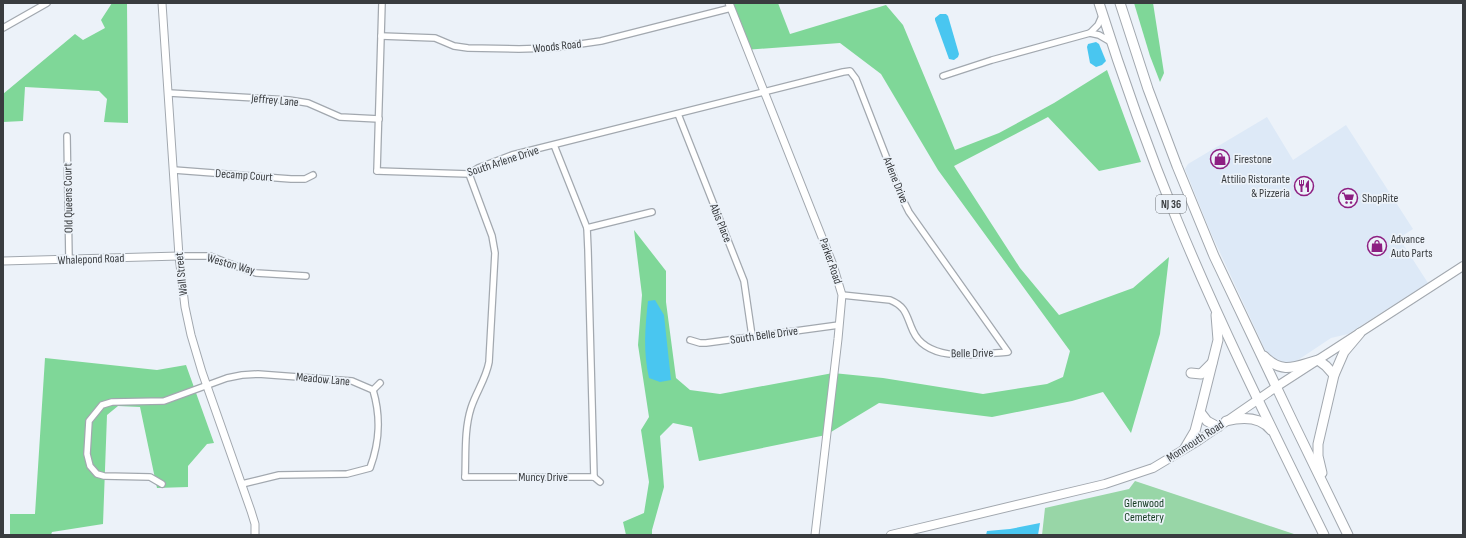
<svg xmlns="http://www.w3.org/2000/svg" width="1466" height="538" font-family="'Sofia Sans Condensed',sans-serif">
<style>
.built{fill:#dde9f7}
.green{fill:#98d6a7}
.forest{fill:#7fd798}
.water{fill:#49c6f0}
.lines{fill:none;stroke-linecap:round;stroke-linejoin:round}
.minor-casing{stroke:#a2a8af;stroke-width:8}
.tertiary-casing{stroke:#a2a8af;stroke-width:9}
.secondary-casing{stroke:#a2a8af;stroke-width:10}
.trunk-casing{stroke:#a2a8af;stroke-width:11}
.minor{stroke:#fff;stroke-width:5.5}
.tertiary{stroke:#fff;stroke-width:7}
.secondary{stroke:#fff;stroke-width:8}
.trunk{stroke:#fff;stroke-width:9}
.labels{text-anchor:middle;stroke-width:3.5;stroke-linejoin:round;paint-order:stroke}
.shield{fill:#ecf2f9;stroke:#6f7377;stroke-width:1}
.shield-label{font-size:11px;font-weight:bold;fill:#393c3f}
.street-label{font-size:12px;fill:#393c3f;stroke:#ecf2f9}
.poi-label{font-size:12px;fill:#393c3f;stroke:#ecf2f9;text-anchor:start}
.park-label{font-size:12px;fill:#153a21;stroke:#ecf2f9}
</style>
<rect width="100%" height="100%" fill="#ecf2f9"/>
<!-- built -->
<path class="built" d="M1267,117L1293,160L1346,125L1413,229L1399,238L1428,283L1348,334L1331,338L1295,362L1290,365H1283L1267,354L1210,231L1185,169L1188,164Z"/>
<!-- green -->
<path class="green" d="M1135,481L1297,535H1042L1045,508L1129,489Z"/>
<!-- forest -->
<g class="forest">
<path d="M112,3H127L128,123L104,122L107,99L99,91L25,87L23,121L3,122V94L75,34L83,40L105,28L101,20Z"/>
<path d="M726,3H778L790,34L886,5L903,25L955,150L999,133L1054,103L1107,70L1141,162L1099,171L1048,117L954,166L1020,268L1059,315L1133,288L1169,257L1160,334L1131,433L1103,392L1072,401L992,417L879,403L826,435L699,461L692,427L673,423L660,436L664,487L652,530V535H626L623,522L644,513L649,482L641,430L649,417L638,345L642,295L634,230L666,271V302L676,378L690,390L720,394L833,373L883,378L983,394L1047,384L1063,377L1070,351L938,170L881,74L840,43L745,50Z"/>
<path d="M1134,3H1153L1164,73L1160,82L1150,56Z"/>
<path d="M45,358L157,370L186,365L214,443L207,444L188,466V487L157,488L140,407L118,406L107,415L103,524L52,532L51,535H10V514H35Z"/>
</g>
<!-- water -->
<g class="water">
<path d="M940,14H946L948,16L959,54L958,57L954,60L949,59L935,20V18Z"/>
<path d="M1096,42L1099,44L1106,61L1102,65L1096,67L1090,63L1087,47L1088,44Z"/>
<path d="M655,300L664,315L671,380L660,382L649,378C643,352 645,327 648,301Z"/>
<path d="M1040,523L1038,535H986L987,531L1010,529Z"/>
</g>
<g class="lines">
<defs>
<g id="minor">
<path d="M3,28L47,3"/>
<path d="M1090,33L1098,25L1102,16"/>
<path d="M381,36L435,38L454,46L468,48L519,49L553,48L601,41L731,8"/>
<path d="M943,76L992,60L1090,33L1099,35L1111,42"/>
<path d="M169,93L289,100L308,103L340,117L379,119"/>
<path d="M678,114L744,281L752,336"/>
<path d="M67,136L69,259"/>
<path d="M554,145L587,228L588,250L594,477"/>
<path d="M174,170L291,179H305L313,175"/>
<path d="M377,171L469,174L478,168L512,155L843,72L850,71L856,79L903,200L909,212L1008,352C979,354 928,364 913,331C906,316 907,307 890,300L842,295"/>
<path d="M377,171L382,3"/>
<path d="M587,228L652,212"/>
<path d="M179,256H210L241,268L256,273L306,276"/>
<path d="M690,340L700,343H706L839,325"/>
<path d="M373,390L380,383"/>
<path d="M465,477C466,455 464,430 471,408C476,392 486,379 489,362L495,253L492,236L469,174"/>
<path d="M465,477H594"/>
<path d="M594,477L600,482"/>
<path d="M162,484L150,477L104,476L97,474L90,466L87,454L89,421L102,405L112,402L164,401L227,378L242,375L258,374L352,381L373,390C381,417 380,441 370,468L347,474L279,475L242,484"/>
</g>
<g id="tertiary">
<path d="M162,3L179,256L185,307L191,335L202,372L251,511L255,524V535"/>
<path d="M729,3L833,265L842,295L838,339L815,535"/>
<path d="M3,261L179,256"/>
</g>
<path id="secondary" d="M891,535L1105,484L1153,468L1198,441L1276,387L1463,266"/>
<g id="trunk">
<path d="M1099,3C1122,76 1148,149 1177,220C1221,327 1273,431 1324,535"/>
<path d="M1120,3L1148,89L1177,166L1214,256L1293,422L1348,535"/>
<path d="M1216,315L1218,340L1200,412L1207,421L1218,427"/>
<path d="M1264,356C1282,375 1296,366 1318,360L1326,366L1334,375"/>
<path d="M1191,373L1201,374L1212,363"/>
<path d="M1226,421C1242,417 1260,416 1271,430"/>
<path d="M1185,448L1195,431L1200,412"/>
<path d="M1322,473L1318,456V444L1334,375L1344,352L1360,333"/>
</g>
</defs>
<!-- minor casing -->
<use href="#minor" class="minor-casing"/>
<!-- tertiary casing -->
<use href="#tertiary" class="tertiary-casing"/>
<!-- secondary casing -->
<use href="#secondary" class="secondary-casing"/>
<!-- trunk casing -->
<use href="#trunk" class="trunk-casing"/>
<!-- minor -->
<use href="#minor" class="minor"/>
<!-- tertiary -->
<use href="#tertiary" class="tertiary"/>
<!-- secondary -->
<use href="#secondary" class="secondary"/>
<!-- trunk -->
<use href="#trunk" class="trunk"/>
</g>
<!-- icons -->
<defs>
<symbol id="shop-ring" viewBox="-11 -11 22 22"><circle r="9.5" fill="#ecf2f9" stroke="#8d1f82" stroke-width="1.5"/><path d="M-5-2.5h2.3a2.7 3.5 0 0 1 5.4 0H5L5.5 6h-11ZM-1.5-2.5h3a1.5 2.3 0 0 0-3 0Z" fill="#8d1f82"/></symbol>
<symbol id="restaurant-ring" viewBox="-11 -11 22 22"><circle r="9.5" fill="#ecf2f9" stroke="#8d1f82" stroke-width="1.5"/><path d="M-5-6h1v4h1v-4h1v4h1v-4h1v5L-1.5 .5V6h-2V.5L-5-1ZM5-6V6H3V1.5H1.5Q1.5-4 5-6Z" fill="#8d1f82"/></symbol>
<symbol id="supermarket-ring" viewBox="-11 -11 22 22"><circle r="9.5" fill="#ecf2f9" stroke="#8d1f82" stroke-width="1.5"/><path d="M-6-5.5h2.5l.6 2H6L4.5 2H-2.5L-4.4-4H-6ZM-1.5 3.2a1.3 1.3 0 1 0 .1 0ZM3 3.2a1.3 1.3 0 1 0 .1 0Z" fill="#8d1f82"/></symbol>
</defs>
<g fill-rule="evenodd">
<use href="#shop-ring" x="1209" y="148" width="22" height="22"/>
<use href="#restaurant-ring" x="1293" y="175" width="22" height="22"/>
<use href="#supermarket-ring" x="1337" y="187" width="22" height="22"/>
<use href="#shop-ring" x="1366" y="235" width="22" height="22"/>
</g>
<g class="labels">
<!-- shield labels -->
<rect class="shield" x="1156" y="195" width="30" height="18" rx="3"/>
<g class="shield-label">
<text x="1171" y="208">NJ 36</text>
</g>
<!-- street labels -->
<g class="street-label">
<text transform="translate(557 46) rotate(-6)" y="4">Woods Road</text>
<text transform="translate(275 100) rotate(5)" y="4">Jeffrey Lane</text>
<text transform="translate(503 161) rotate(-18)" y="4">South Arlene Drive</text>
<text transform="translate(244 175) rotate(4)" y="4">Decamp Court</text>
<text transform="translate(896 180) rotate(68)" y="4">Arlene Drive</text>
<text transform="translate(68 198) rotate(-91)" y="4">Old Queens Court</text>
<text transform="translate(721 223) rotate(68)" y="4">Abis Place</text>
<text transform="translate(91 259) rotate(-2)" y="4">Whalepond Road</text>
<text transform="translate(831 261) rotate(71)" y="4">Parker Road</text>
<text transform="translate(231 264) rotate(16)" y="4">Weston Way</text>
<text transform="translate(181 274) rotate(-96)" y="4">Wall Street</text>
<text transform="translate(764 335) rotate(-8)" y="4">South Belle Drive</text>
<text transform="translate(972 353) rotate(-1)" y="4">Belle Drive</text>
<text transform="translate(323 379) rotate(5)" y="4">Meadow Lane</text>
<text transform="translate(1195 441) rotate(-33)" y="4">Monmouth Road</text>
<text x="543" y="481">Muncy Drive</text>
</g>
<!-- poi labels -->
<g class="poi-label">
<text x="1234" y="163">Firestone</text>
<text x="1290" y="183" text-anchor="end">Attilio Ristorante<tspan x="1290" dy="14">&amp; Pizzeria</tspan></text>
<text x="1362" y="202">ShopRite</text>
<text x="1391" y="243">Advance<tspan x="1391" dy="14">Auto Parts</tspan></text>
</g>
<!-- park labels -->
<g class="park-label">
<text x="1144" y="507">Glenwood<tspan x="1144" dy="14">Cemetery</tspan></text>
</g>
</g>
<!-- border -->
<rect width="1466" height="538" fill="none" stroke="#393c3f" stroke-width="8"/>
</svg>
